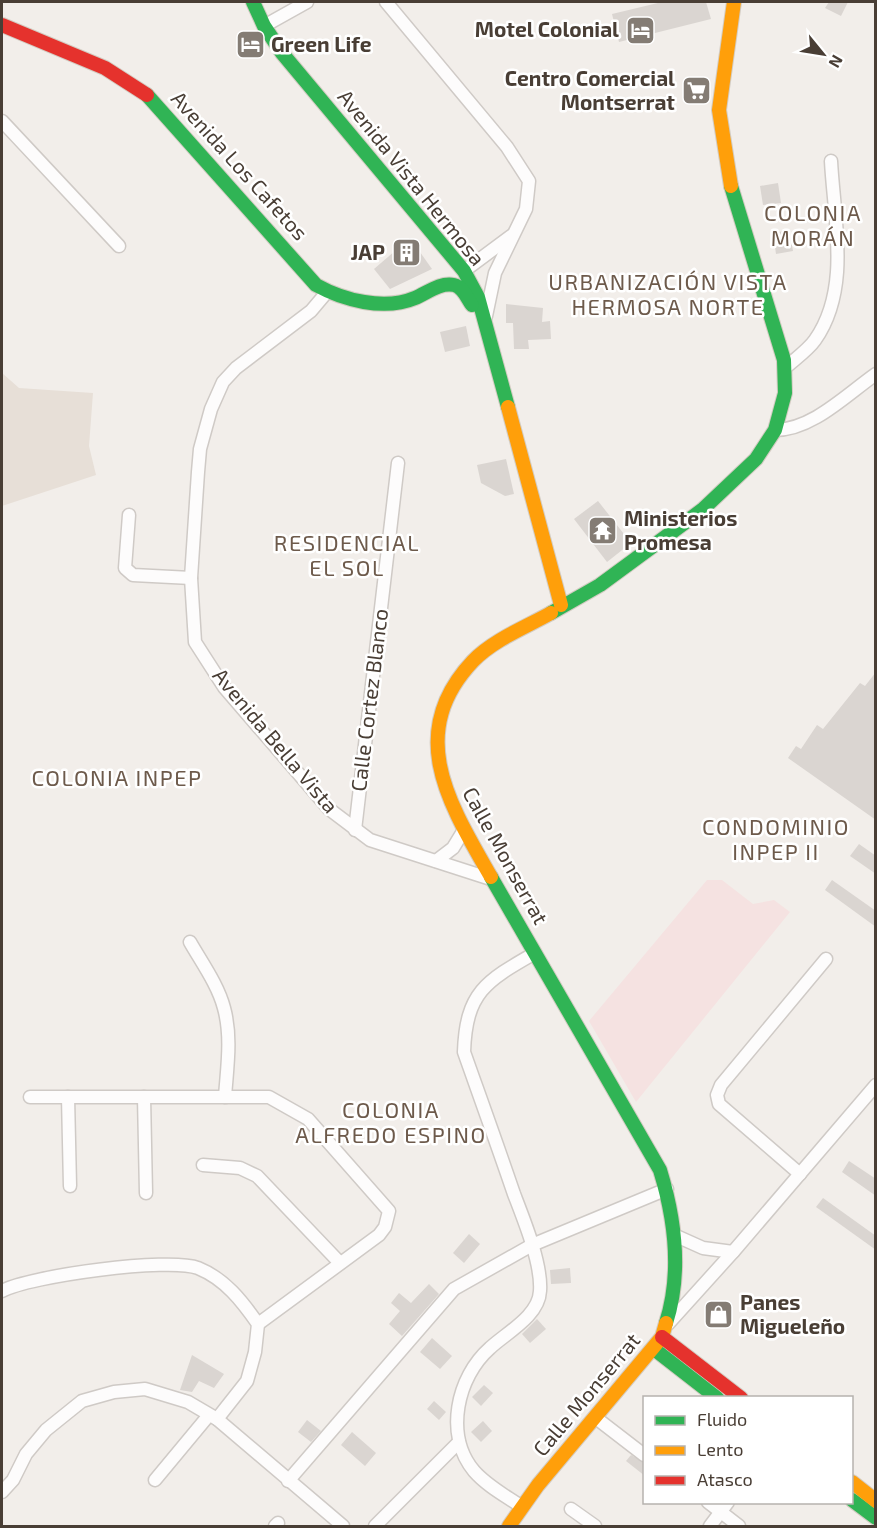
<svg xmlns="http://www.w3.org/2000/svg" width="877" height="1528" font-family="'Exo 2',sans-serif">
<style>
.residential{fill:#e7dfd7}
.medical{fill:#f5e2e1}
.building{fill:#dad5d1}
.lines{fill:none;stroke-linecap:round;stroke-linejoin:round}
.street-casing{stroke:#cfcac6;stroke-width:15}
.fast-casing{stroke:#d3ccc2;stroke-width:16}
.slow-casing{stroke:#d3ccc2;stroke-width:16}
.jam-casing{stroke:#d3ccc2;stroke-width:16}
.street{stroke:#fdfcfc;stroke-width:12}
.fast{stroke:#30b455;stroke-width:14}
.slow{stroke:#ff9f0a;stroke-width:14}
.jam{stroke:#e5322d;stroke-width:14}
.labels{text-anchor:middle;stroke-width:5;stroke-linejoin:round;paint-order:stroke}
.poi-label{font-size:21px;font-weight:bold;fill:#493e35;stroke:#fff;text-anchor:end}
.street-label{font-size:21px;fill:#493e35;stroke:#fff}
.neighbourhood-label{font-size:22px;letter-spacing:1.5px;fill:#6d5a4b;stroke:#fff}
</style>
<rect width="100%" height="100%" fill="#f2eeea"/>
<!-- residential -->
<path class="residential" d="M2,373L19,388L93,393L89,446L96,475L2,506Z"/>
<!-- medical -->
<path class="medical" d="M707,880H722L753,904L774,900L790,912L636,1102L589,1021Z"/>
<!-- building -->
<g class="building">
<path d="M662,2H706L711,19L619,42L612,14Z"/>
<path d="M829,2H848L841,16L825,8Z"/>
<path d="M778,183L781,203L763,205L760,186Z"/>
<path d="M789,230L793,251L776,254L773,233Z"/>
<path d="M410,238L432,269L390,289L374,269Z"/>
<path d="M506,304L543,308L542,322L550,321L551,339L528,340L529,349H514L513,323H506Z"/>
<path d="M466,326L470,346L445,352L440,332Z"/>
<path d="M506,459L514,494L505,496L481,483L477,465Z"/>
<path d="M598,501L631,543L607,562L574,519Z"/>
<path d="M876,672V820L788,758L796,746L801,749L817,725L823,729L860,683L865,686Z"/>
<path d="M859,844L876,856V874L850,856Z"/>
<path d="M832,880L876,911V927L825,890Z"/>
<path d="M849,1161L876,1179V1196L842,1172Z"/>
<path d="M823,1198L876,1236V1250L816,1207Z"/>
<path d="M469,1234L480,1244L464,1263L453,1253Z"/>
<path d="M570,1268L571,1283L551,1284L550,1270Z"/>
<path d="M429,1284L439,1294L402,1336L389,1324L400,1311L391,1303L399,1293L411,1303Z"/>
<path d="M537,1319L546,1329L530,1343L522,1334Z"/>
<path d="M432,1338L452,1356L440,1369L420,1352Z"/>
<path d="M192,1355L224,1374L214,1388L199,1381L192,1392L180,1390Z"/>
<path d="M484,1385L493,1393L481,1406L472,1397Z"/>
<path d="M434,1401L446,1412L439,1420L427,1409Z"/>
<path d="M307,1420L321,1431L311,1442L298,1432Z"/>
<path d="M483,1421L492,1431L481,1442L471,1432Z"/>
<path d="M352,1432L376,1453L365,1466L341,1445Z"/>
<path d="M631,1455L645,1463V1476L626,1461Z"/>
</g>
<g class="lines">
<defs>
<g id="street">
<path d="M386,2L507,147L529,181L526,209L495,273L486,316"/>
<path d="M264,26L307,2"/>
<path d="M2,121L119,246"/>
<path d="M464,271L511,236"/>
<path d="M327,292L311,311L236,368L223,382L211,409L200,449L198,472L191,578L195,642L224,687L329,809L370,840L491,879"/>
<path d="M785,368C795,359 808,350 815,340C851,289 834,219 831,161"/>
<path d="M775,430C812,430 846,395 876,374"/>
<path d="M129,515L125,568L133,575L191,578"/>
<path d="M355,830L398,463"/>
<path d="M436,861L453,848L464,830"/>
<path d="M190,942C202,963 218,985 224,1008C232,1037 227,1068 225,1097"/>
<path d="M30,1097H269L308,1119L389,1211L385,1227L379,1235L258,1324"/>
<path d="M68,1097L70,1186"/>
<path d="M144,1097L146,1193"/>
<path d="M203,1165L240,1168L257,1176L340,1263"/>
<path d="M800,1174L719,1104L717,1095L721,1085L826,959"/>
<path d="M674,1235L703,1248L733,1252"/>
<path d="M2,1291C29,1276 169,1257 198,1268C225,1279 242,1301 258,1324L255,1352L247,1381L217,1419"/>
<path d="M668,1324L733,1252L876,1085"/>
<path d="M596,1418L644,1455"/>
<path d="M155,1480L209,1415"/>
<path d="M288,1481L454,1289L532,1245L667,1189"/>
<path d="M2,1492L13,1480L26,1454L46,1430L82,1401L114,1392L145,1389L188,1402L217,1419L343,1526"/>
<path d="M708,1502L739,1526"/>
<path d="M522,1507C506,1496 487,1486 474,1471C444,1435 457,1377 490,1348C506,1333 539,1316 540,1291C542,1264 524,1220 514,1194C498,1147 481,1100 464,1052C466,992 486,981 535,953"/>
<path d="M571,1509L595,1526"/>
<path d="M275,1526L278,1523"/>
<path d="M375,1526L459,1442"/>
<path d="M710,1526L728,1502"/>
</g>
<g id="fast">
<path d="M253,2L264,26L282,53L464,271L478,297L508,407"/>
<path d="M147,95L316,285C343,300 384,311 415,298C427,293 440,282 454,285C463,287 467,298 472,305"/>
<path d="M551,613L600,585L702,510L756,459L775,430L785,393L784,360L731,186"/>
<path d="M491,877L660,1170C675,1219 682,1273 666,1323"/>
<path d="M654,1349L717,1398"/>
<path d="M852,1500L876,1518"/>
</g>
<g id="slow">
<path d="M731,186L719,110L734,2"/>
<path d="M508,407L561,605"/>
<path d="M491,877C450,805 404,734 473,661C493,640 526,627 551,613"/>
<path d="M852,1482L876,1501"/>
<path d="M509,1526L538,1485L662,1337L666,1323"/>
</g>
<g id="jam">
<path d="M2,25L105,68L147,95"/>
<path d="M662,1337L741,1398"/>
</g>
</defs>
<!-- street casing -->
<use href="#street" class="street-casing"/>
<!-- fast casing -->
<use href="#fast" class="fast-casing"/>
<!-- slow casing -->
<use href="#slow" class="slow-casing"/>
<!-- jam casing -->
<use href="#jam" class="jam-casing"/>
<!-- street -->
<use href="#street" class="street"/>
<!-- fast -->
<use href="#fast" class="fast"/>
<!-- slow -->
<use href="#slow" class="slow"/>
<!-- jam -->
<use href="#jam" class="jam"/>
</g>
<!-- icons -->
<defs>
<symbol id="hotel-square" viewBox="-11 -11 22 22"><rect x="-9" y="-9" width="18" height="18" rx="4" fill="#847c74" stroke="#fff"/><path d="M-6-4.5h1.5V1H6V5H4.5V3h-9V5H-6ZM-4 0a1.8 1.8 0 1 1 3.6 0ZM.5 0V-2.5h3Q6-2.5 6 0Z" fill="#fff"/></symbol>
<symbol id="supermarket-square" viewBox="-11 -11 22 22"><rect x="-9" y="-9" width="18" height="18" rx="4" fill="#847c74" stroke="#fff"/><path d="M-6-5.5h2.5l.6 2H6L4.5 2H-2.5L-4.4-4H-6ZM-1.5 3.2a1.3 1.3 0 1 0 .1 0ZM3 3.2a1.3 1.3 0 1 0 .1 0Z" fill="#fff"/></symbol>
<symbol id="building-square" viewBox="-11 -11 22 22"><rect x="-9" y="-9" width="18" height="18" rx="4" fill="#847c74" stroke="#fff"/><path d="M-4-6H4V6H1V3H-1V6H-4ZM-2.5-4.3h1.7v1.8h-1.7ZM.8-4.3h1.7v1.8H.8ZM-2.5-1h1.7V.8h-1.7ZM.8-1h1.7V.8H.8Z" fill="#fff"/></symbol>
<symbol id="temple-square" viewBox="-11 -11 22 22"><rect x="-9" y="-9" width="18" height="18" rx="4" fill="#847c74" stroke="#fff"/><path d="M0-6L5-2H3V0L6.5 2.5H4V6H1.5V3h-3V6H-4V2.5H-6.5L-3 0V-2H-5Z" fill="#fff"/></symbol>
<symbol id="shop-square" viewBox="-11 -11 22 22"><rect x="-9" y="-9" width="18" height="18" rx="4" fill="#847c74" stroke="#fff"/><path d="M-5-2.5h2.3a2.7 3.5 0 0 1 5.4 0H5L5.5 6h-11ZM-1.5-2.5h3a1.5 2.3 0 0 0-3 0Z" fill="#fff"/></symbol>
</defs>
<g fill-rule="evenodd">
<use href="#hotel-square" x="624" y="14" width="33" height="33"/>
<use href="#hotel-square" x="234" y="28" width="33" height="33"/>
<use href="#supermarket-square" x="680" y="74" width="33" height="33"/>
<use href="#building-square" x="390" y="236" width="33" height="33"/>
<use href="#temple-square" x="586" y="514" width="33" height="33"/>
<use href="#shop-square" x="702" y="1298" width="33" height="33"/>
</g>
<g class="labels">
<!-- poi labels -->
<g class="poi-label">
<text x="619" y="37">Motel Colonial</text>
<text x="271" y="52" text-anchor="start">Green Life</text>
<text x="675" y="86">Centro Comercial<tspan x="675" dy="24">Montserrat</tspan></text>
<text x="385" y="260">JAP</text>
<text x="624" y="526" text-anchor="start">Ministerios<tspan x="624" dy="24">Promesa</tspan></text>
<text x="740" y="1310" text-anchor="start">Panes<tspan x="740" dy="24">Migueleño</tspan></text>
</g>
<!-- street labels -->
<g class="street-label">
<text transform="translate(239 166) rotate(48)" y="7">Avenida Los Cafetos</text>
<text transform="translate(411 178) rotate(51)" y="7">Avenida Vista Hermosa</text>
<text transform="translate(370 700) rotate(-83)" y="7">Calle Cortez Blanco</text>
<text transform="translate(275 741) rotate(50)" y="7">Avenida Bella Vista</text>
<text transform="translate(505 856) rotate(61)" y="7">Calle Monserrat</text>
<text transform="translate(587 1395) rotate(-50)" y="7">Calle Monserrat</text>
</g>
<!-- neighbourhood labels -->
<g class="neighbourhood-label">
<text x="813" y="221">COLONIA<tspan x="813" dy="25">MORÁN</tspan></text>
<text x="668" y="290">URBANIZACIÓN VISTA<tspan x="668" dy="25">HERMOSA NORTE</tspan></text>
<text x="347" y="551">RESIDENCIAL<tspan x="347" dy="25">EL SOL</tspan></text>
<text x="117" y="786">COLONIA INPEP</text>
<text x="776" y="835">CONDOMINIO<tspan x="776" dy="25">INPEP II</tspan></text>
<text x="391" y="1118">COLONIA<tspan x="391" dy="25">ALFREDO ESPINO</tspan></text>
</g>
</g>
<!-- border -->
<rect width="877" height="1528" fill="none" stroke="#493e35" stroke-width="6"/>
<!-- legend -->
<rect x="643" y="1396" width="210" height="108" fill="#ffffff" stroke="#b6b2ae" stroke-width="1.5"/>
<rect x="655" y="1416" width="30" height="9" fill="#30b455" stroke="#b6b2ae" stroke-width="1.5"/>
<text x="697" y="1426" font-size="18" fill="#493e35">Fluido</text>
<rect x="655" y="1446" width="30" height="9" fill="#ff9f0a" stroke="#b6b2ae" stroke-width="1.5"/>
<text x="697" y="1456" font-size="18" fill="#493e35">Lento</text>
<rect x="655" y="1476" width="30" height="9" fill="#e5322d" stroke="#b6b2ae" stroke-width="1.5"/>
<text x="697" y="1486" font-size="18" fill="#493e35">Atasco</text>
<!-- north arrow -->
<g transform="translate(823 54) rotate(120)" stroke="#ffffff" stroke-width="4.5" paint-order="stroke">
<path d="M0-4.5L10 22L0 15L-10 22Z" fill="#493e35"/>
<text y="-9" font-size="16" font-weight="bold" text-anchor="middle" fill="#493e35">N</text>
</g>
</svg>
